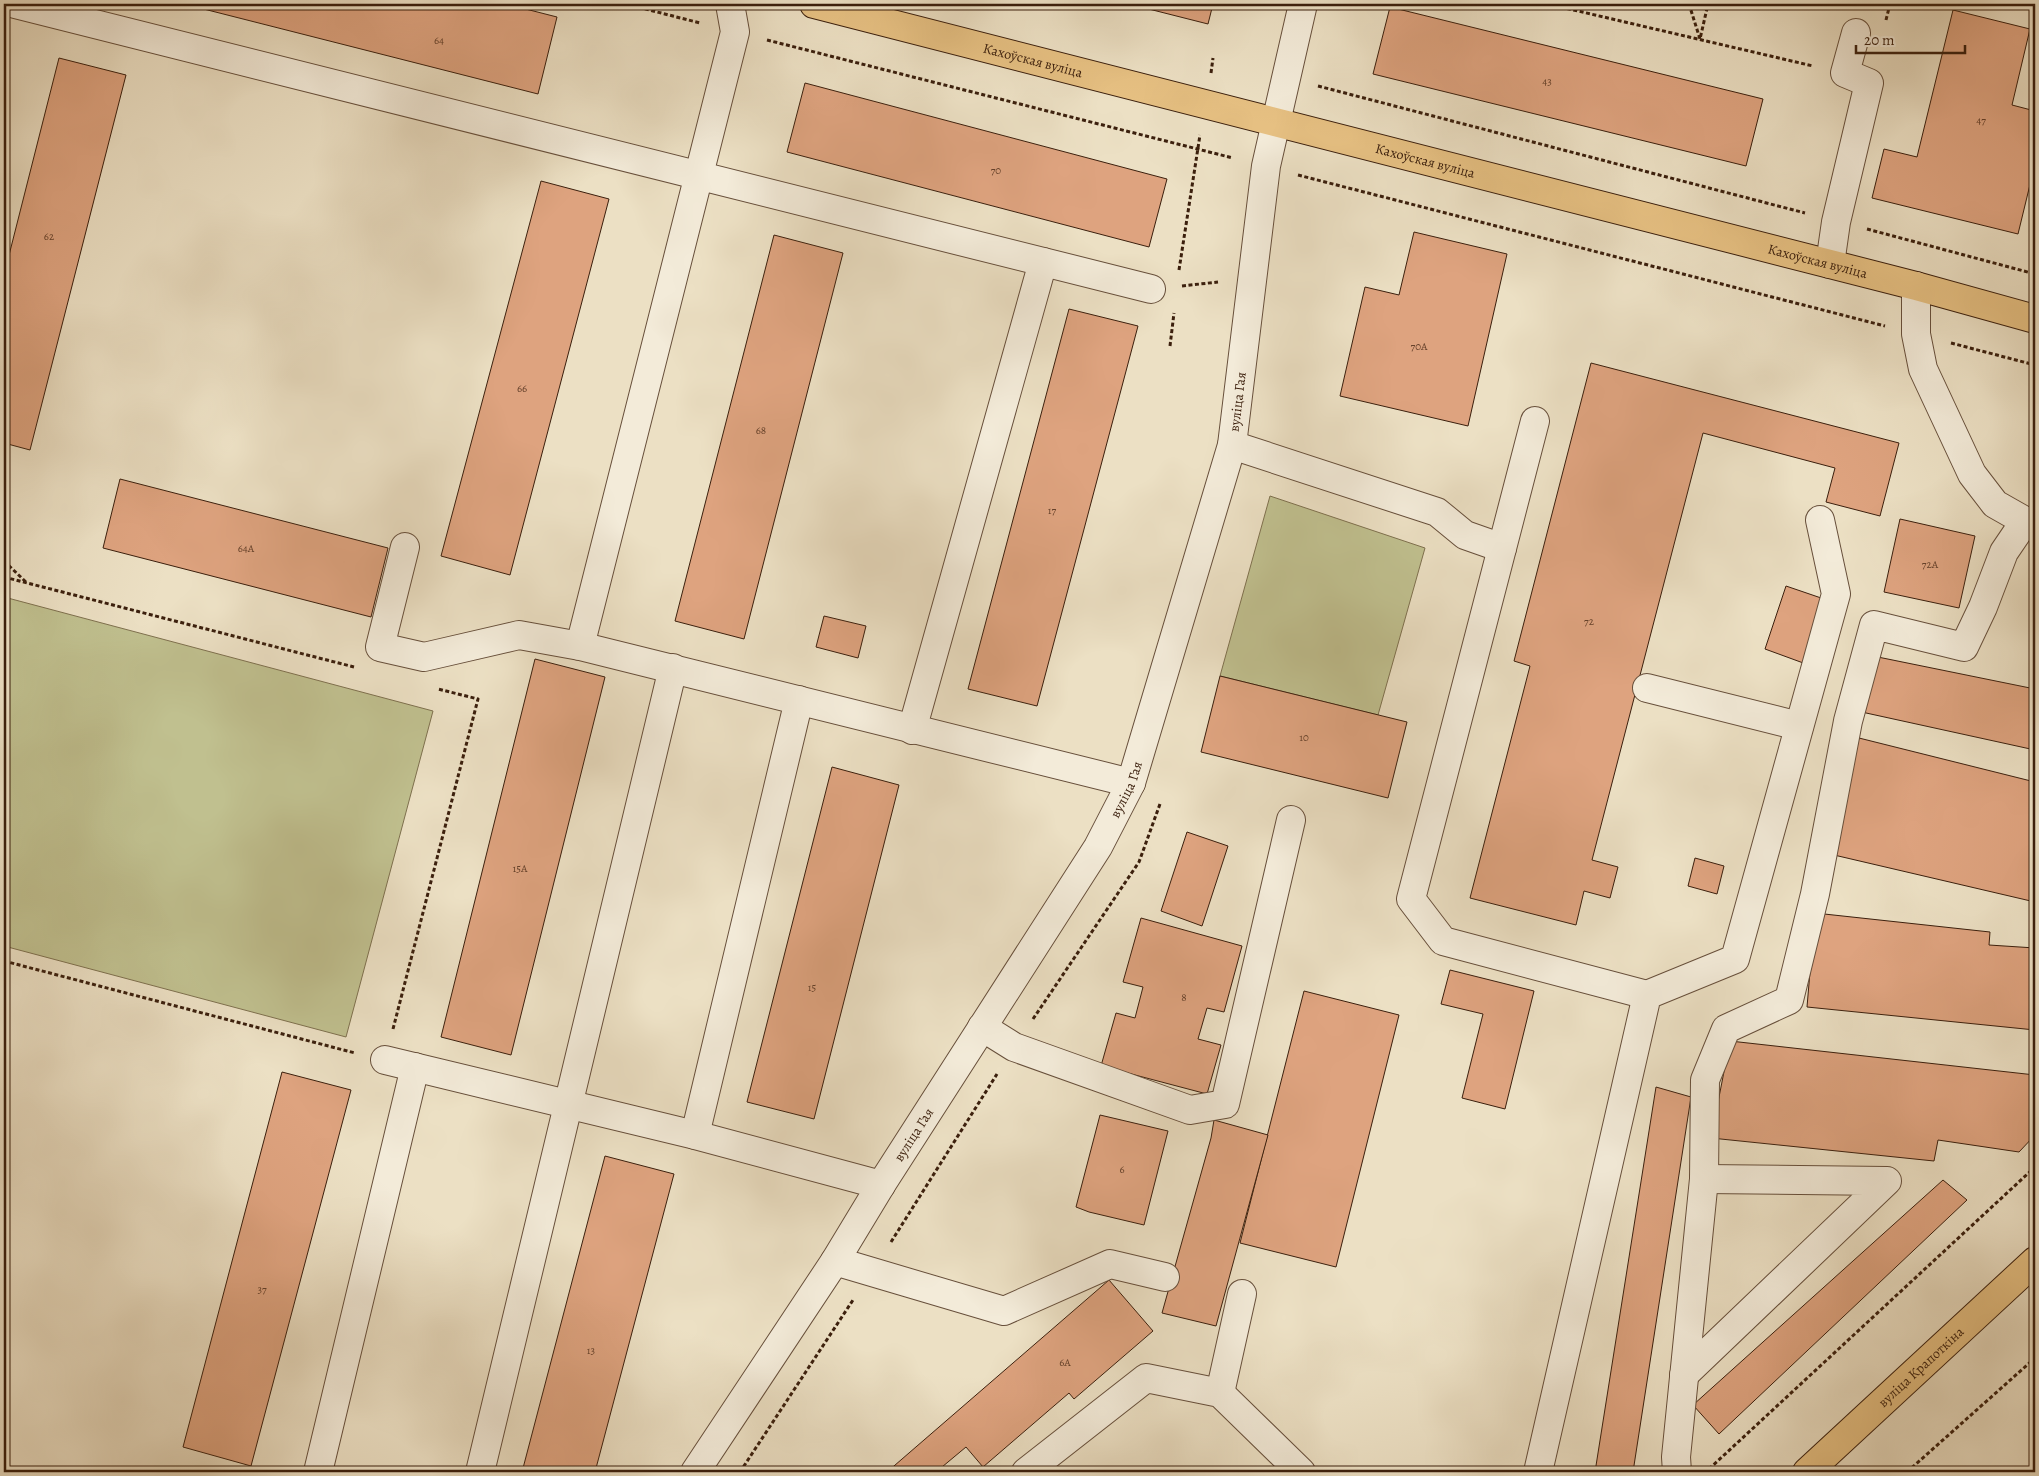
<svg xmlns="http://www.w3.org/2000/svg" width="2039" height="1476" font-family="Alegreya,serif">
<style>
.green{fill:#c0c08f;stroke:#7e704e}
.building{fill:#dea37f;stroke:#3b1f0d}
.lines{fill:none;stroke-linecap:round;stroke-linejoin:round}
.minor-casing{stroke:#674f3b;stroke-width:30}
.major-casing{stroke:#3b1f0d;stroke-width:30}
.path{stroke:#3b1f0d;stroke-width:3;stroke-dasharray:4 2.5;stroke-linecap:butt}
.minor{stroke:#f3ebd9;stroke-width:28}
.major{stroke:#e6c082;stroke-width:28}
.labels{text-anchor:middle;stroke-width:4;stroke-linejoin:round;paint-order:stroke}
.number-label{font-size:11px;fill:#64402a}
.street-label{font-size:14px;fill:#3b1f0d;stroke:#f3ebd9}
</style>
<rect width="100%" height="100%" fill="#ece0c4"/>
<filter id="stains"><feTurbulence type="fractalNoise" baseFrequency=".004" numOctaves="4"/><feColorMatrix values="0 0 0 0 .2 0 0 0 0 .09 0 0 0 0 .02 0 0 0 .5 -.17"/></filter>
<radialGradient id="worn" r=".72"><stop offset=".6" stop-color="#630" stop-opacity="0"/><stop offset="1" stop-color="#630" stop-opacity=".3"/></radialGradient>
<!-- green -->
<g class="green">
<path d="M1270,496L1425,548L1378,715L1220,676Z"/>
<path d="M4,597L433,711L346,1037L4,946Z"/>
</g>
<!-- building -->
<g class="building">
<path d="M184,4H506L557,17L538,94Z"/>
<path d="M1129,4H1213L1208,24Z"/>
<path d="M1390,7L1763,99L1746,166L1373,74Z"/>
<path d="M1953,10L2030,29L2012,105L2035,111V164L2018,234L1872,198L1884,149L1917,157Z"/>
<path d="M59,58L126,75L30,450L4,443V275Z"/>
<path d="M805,83L1167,179L1149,247L787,152Z"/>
<path d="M541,181L609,199L510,575L441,556Z"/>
<path d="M1414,232L1507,254L1468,426L1340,396L1365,287L1399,295Z"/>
<path d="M774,235L843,253L744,639L675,621Z"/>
<path d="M1069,309L1138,326L1037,706L968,689Z"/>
<path d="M1591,363L1899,443L1880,516L1826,502L1835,468L1703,433L1592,860L1618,867L1610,898L1584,891L1576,925L1470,898L1530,666L1514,661Z"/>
<path d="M120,479L388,548L371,617L103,548Z"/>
<path d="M1900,519L1975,536L1959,608L1884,592Z"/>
<path d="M1786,586L1827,600L1806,664L1765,649Z"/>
<path d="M824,616L866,626L858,658L816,647Z"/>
<path d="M1868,655L2035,689V750L1857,711Z"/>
<path d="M535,659L605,677L511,1055L441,1037Z"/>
<path d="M1220,676L1407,722L1388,798L1201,752Z"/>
<path d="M1859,738L2035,782V902L1834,855Z"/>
<path d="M832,767L899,785L814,1119L747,1102Z"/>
<path d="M1187,832L1228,846L1202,926L1161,911Z"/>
<path d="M1695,858L1724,866L1717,894L1688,886Z"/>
<path d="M1815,913L1990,932L1989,945L2035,948V1030L1807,1007Z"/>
<path d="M1141,918L1242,946L1224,1012L1207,1008L1198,1039L1221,1045L1207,1094L1101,1066L1116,1013L1135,1018L1143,987L1123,982Z"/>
<path d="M1450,970L1534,991L1505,1109L1462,1098L1483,1014L1441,1004Z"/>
<path d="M1304,991L1399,1015L1336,1267L1240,1243Z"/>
<path d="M1730,1041L2035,1075V1135L2019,1152L1938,1140L1934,1161L1711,1138Z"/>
<path d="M282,1072L351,1090L251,1466L183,1447Z"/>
<path d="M1656,1087L1691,1097L1633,1472H1595Z"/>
<path d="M1100,1115L1168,1131L1144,1225L1089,1212L1076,1207Z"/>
<path d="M1214,1120L1268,1135L1216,1326L1162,1313L1211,1138Z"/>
<path d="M605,1156L674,1174L595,1472H522Z"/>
<path d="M1943,1180L1967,1200L1719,1434L1693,1405Z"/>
<path d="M1109,1280L1153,1331L1074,1399L1069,1393L983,1467L966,1447L936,1472H887Z"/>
</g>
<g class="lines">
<defs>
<g id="minor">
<path d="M15,4L1151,289"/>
<path d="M1830,264L1836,222L1869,83L1845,73L1856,33"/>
<path d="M1916,286V334L1923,369L1972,474L1995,504L2025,521L2035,524"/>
<path d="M1535,421L1411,899L1443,941L1647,995"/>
<path d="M1232,445L1437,512L1465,535L1502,548"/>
<path d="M405,547L380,647L424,657L519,635L580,646L1131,783"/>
<path d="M580,646L735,32L730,4"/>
<path d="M1647,688L1799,726"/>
<path d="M912,730L1043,262"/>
<path d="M982,1027L1014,1047L1190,1110L1225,1104L1291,820"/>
<path d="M385,1060L695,1135L881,1185"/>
<path d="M695,1135L799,700"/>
<path d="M835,1261L1004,1311L1110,1264L1165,1277"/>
<path d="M1684,1375L1887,1181L1704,1179"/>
<path d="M1220,1393L1242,1294"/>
<path d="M318,1472L415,1067"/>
<path d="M480,1472L673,668"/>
<path id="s1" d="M695,1472L835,1261L881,1185L1098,847L1131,783L1232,445L1266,166L1303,4"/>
<path d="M1026,1472L1146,1378L1220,1393L1301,1472"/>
<path d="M1538,1472L1647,995L1735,959L1836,594L1820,520"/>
<path d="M1677,1472L1676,1457L1704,1179L1705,1080L1726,1029L1789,1000L1815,894L1848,721L1874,625L1964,647L1983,607L2004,552L2025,521"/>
</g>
<g id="major">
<path id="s2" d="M814,4L1916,286L2035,319"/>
<path id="s3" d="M1807,1472L2035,1261"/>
</g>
</defs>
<!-- minor casing -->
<use href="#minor" class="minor-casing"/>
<!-- major casing -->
<use href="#major" class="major-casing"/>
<!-- path -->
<g class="path">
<path d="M626,4L700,23"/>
<path d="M1548,4L1813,66"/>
<path d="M1689,4L1700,39L1708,4"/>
<path d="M1886,20L1890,4"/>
<path d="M767,40L1233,158"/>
<path d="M1211,73L1213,58"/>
<path d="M1318,86L1805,213"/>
<path d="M1298,175L1885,326"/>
<path d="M1867,229L2035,274"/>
<path d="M1179,270L1200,135"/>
<path d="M1182,286L1218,282"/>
<path d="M1951,343L2035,365"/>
<path d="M1170,346L1174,313"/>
<path d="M4,561L27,583"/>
<path d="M4,577L354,667"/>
<path d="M4,961L355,1053"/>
<path d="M1033,1019L1139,862L1160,804"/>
<path d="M393,1029L478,699L438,689"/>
<path d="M891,1242L997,1074"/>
<path d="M1709,1469L2035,1167"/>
<path d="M740,1472L853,1300"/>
<path d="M1907,1472L2035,1358"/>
</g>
<!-- minor -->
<use href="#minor" class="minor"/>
<!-- major -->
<use href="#major" class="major"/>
</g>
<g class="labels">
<!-- number labels -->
<g class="number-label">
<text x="439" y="44">64</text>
<text x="1547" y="85">43</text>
<text x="1981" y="124">47</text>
<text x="996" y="174">70</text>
<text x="49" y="240">62</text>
<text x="1419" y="350">70А</text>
<text x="522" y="392">66</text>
<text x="761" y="434">68</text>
<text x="1052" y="514">17</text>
<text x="246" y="552">64А</text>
<text x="1930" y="568">72А</text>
<text x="1589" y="625">72</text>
<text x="1304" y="741">10</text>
<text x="520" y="872">15А</text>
<text x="812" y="991">15</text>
<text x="1184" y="1001">8</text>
<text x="1122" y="1173">6</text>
<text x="262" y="1293">37</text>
<text x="591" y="1354">13</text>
<text x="1065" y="1366">6А</text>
</g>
<!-- street labels -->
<g class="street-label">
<text dy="5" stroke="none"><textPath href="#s2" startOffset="226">Кахоўская вуліца</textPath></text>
<text dy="5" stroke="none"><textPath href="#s2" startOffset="631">Кахоўская вуліца</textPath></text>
<text dy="5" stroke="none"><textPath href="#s2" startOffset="1036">Кахоўская вуліца</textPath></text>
<text dy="5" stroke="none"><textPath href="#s1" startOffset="1212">вуліца Гая</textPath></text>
<text dy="5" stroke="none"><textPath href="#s1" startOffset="808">вуліца Гая</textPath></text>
<text dy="5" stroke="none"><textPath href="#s1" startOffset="402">вуліца Гая</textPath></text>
<text dy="5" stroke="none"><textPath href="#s3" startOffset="155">вуліца Крапоткіна</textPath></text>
</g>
</g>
<!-- margin -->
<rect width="2039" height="1476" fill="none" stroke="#ece0c4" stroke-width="20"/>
<rect x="5" y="5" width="2029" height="1466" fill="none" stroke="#3b1f0d" stroke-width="2.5"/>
<rect x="10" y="10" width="2019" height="1456" fill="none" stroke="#3b1f0d"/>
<!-- scale -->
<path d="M1856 45v8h109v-8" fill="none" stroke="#3b1f0d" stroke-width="2.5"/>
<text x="1864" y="45" font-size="15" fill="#3b1f0d" stroke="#f3ebd9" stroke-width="4" paint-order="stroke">20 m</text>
<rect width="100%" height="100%" filter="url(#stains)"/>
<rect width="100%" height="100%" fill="url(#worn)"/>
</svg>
